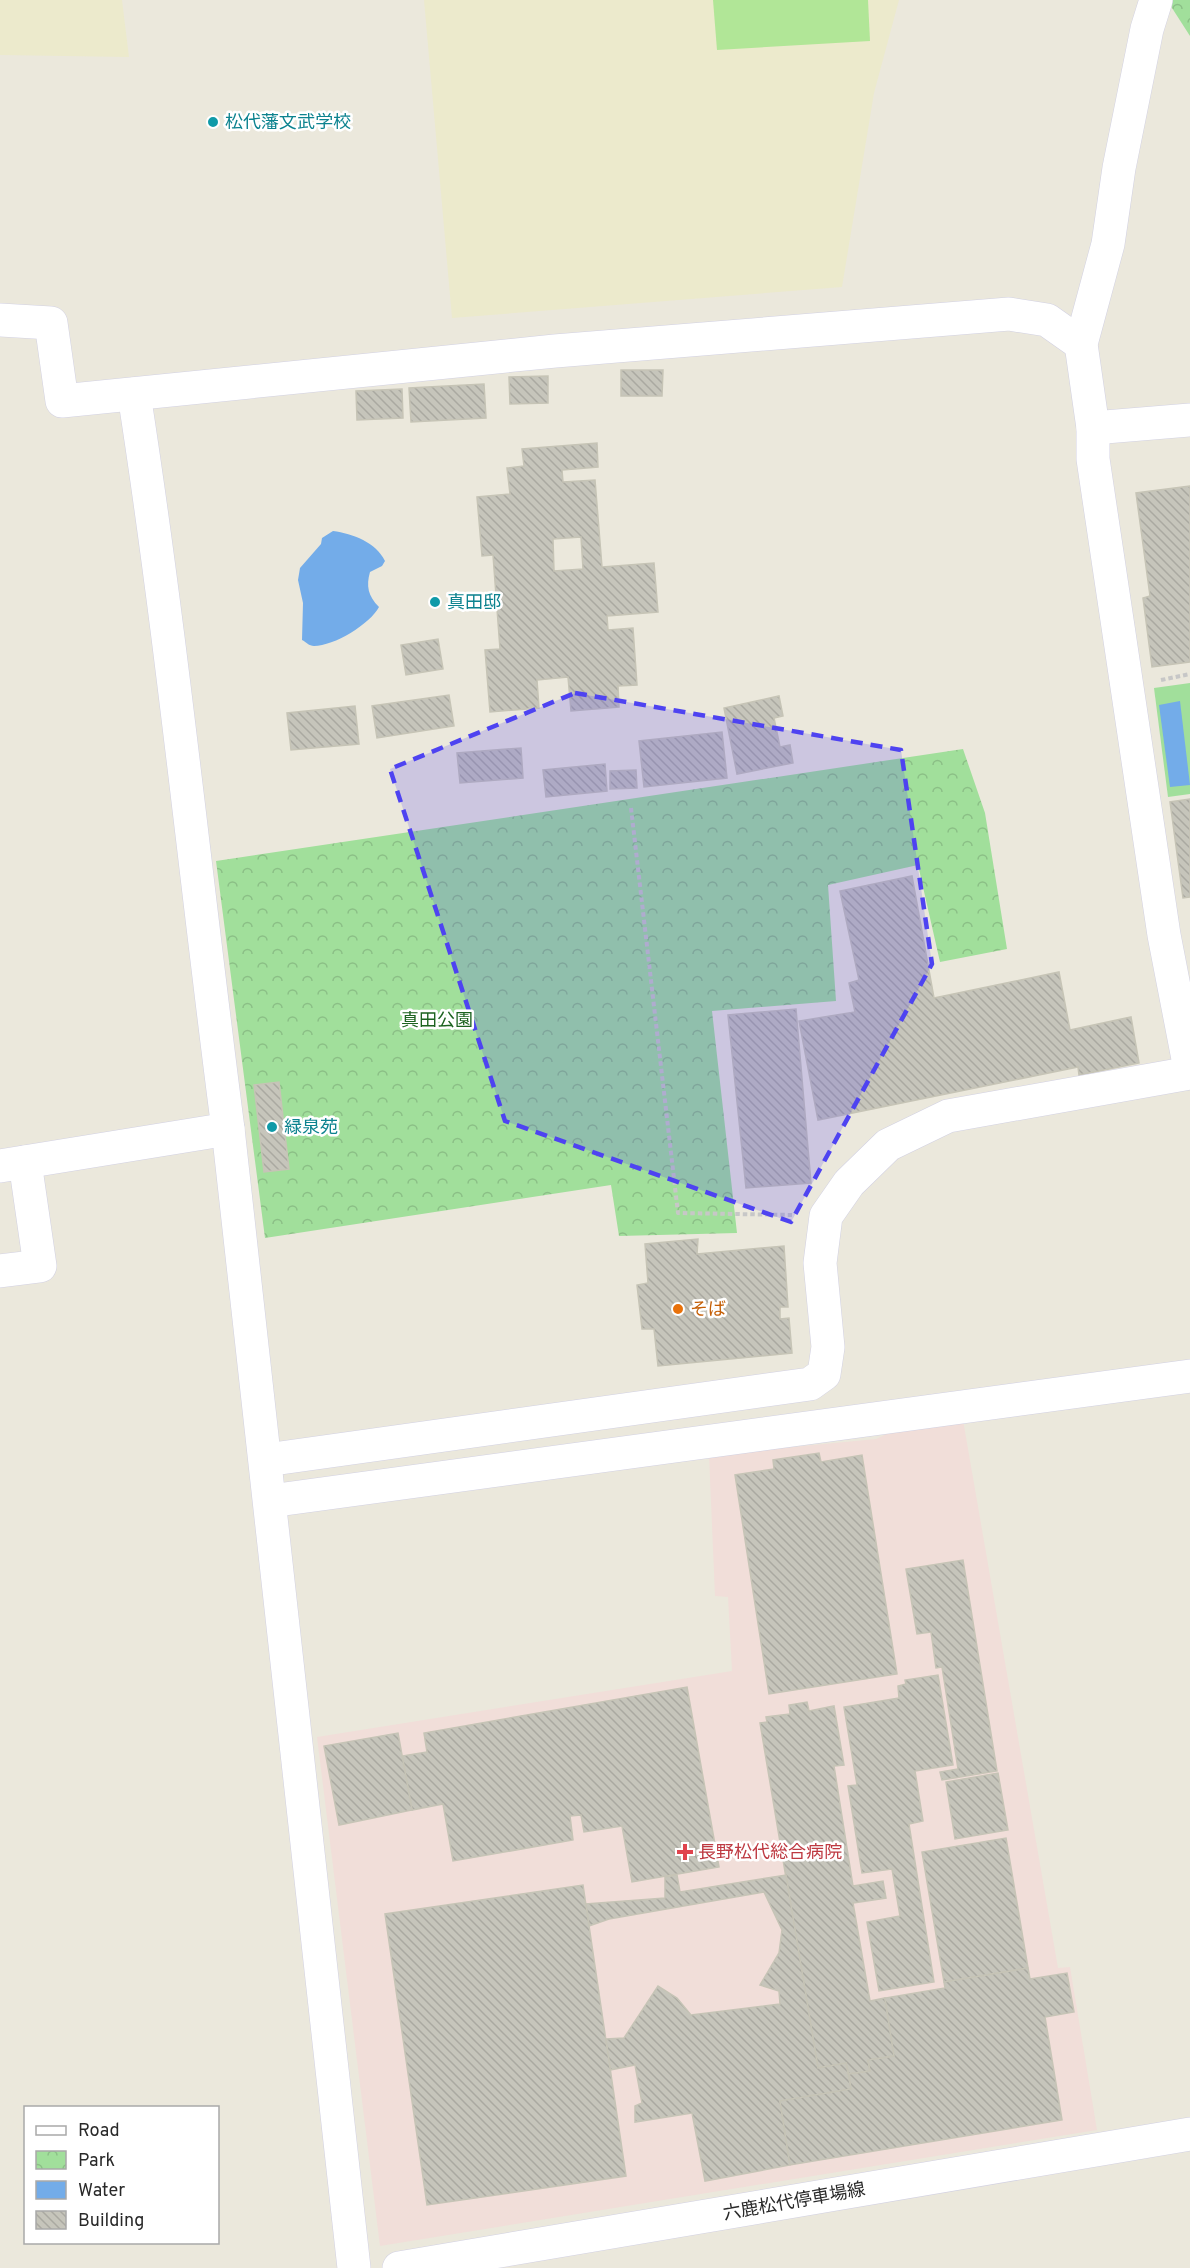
<svg xmlns="http://www.w3.org/2000/svg" width="1190" height="2268" font-family="Overpass,'Noto Sans JP',sans-serif">
<style>
.education{fill:#eceacc}
.medical{fill:#f1ded9}
.park{fill:url(#park-crowns)}
.garden{fill:#a1df9b}
.pitch{fill:#b1e697}
.water{fill:#73ace9}
.building{fill:url(#building-back-hatch);stroke:#c6c4b6;stroke-width:1.5;fill-rule:evenodd}
.lines{fill:none;stroke-linecap:round;stroke-linejoin:round}
.minor-casing{stroke:#d2d1e2;stroke-width:34}
.secondary-casing{stroke:#d2d1e2;stroke-width:34}
.path{stroke:#c7c7c7;stroke-width:4;stroke-dasharray:4.5 3;stroke-linecap:butt}
.minor{stroke:#fff;stroke-width:33}
.secondary{stroke:#fff;stroke-width:33}
.marked{fill:#4e43f1;fill-opacity:0.2;stroke:#4e43f1;stroke-width:4.5;stroke-dasharray:12 8;stroke-linejoin:round}
.culture-dot{fill:#0f9aa8;stroke:#fff;stroke-width:2}
.food-dot{fill:#e8710a;stroke:#fff;stroke-width:2}
.health-dot{fill:#e0444e;stroke:#fff;stroke-width:2}
.labels{text-anchor:middle;stroke-width:5;stroke-linejoin:round;paint-order:stroke}
.culture-label{font-size:18px;fill:#0d838f;stroke:#fff;text-anchor:start}
.park-label{font-size:18px;fill:#1d6320;stroke:#fff}
.food-label{font-size:18px;fill:#c56008;stroke:#fff;text-anchor:start}
.health-label{font-size:18px;fill:#be3a42;stroke:#fff;text-anchor:start}
.street-label{font-size:18px;fill:#292929;stroke:#fff}
</style>
<defs>
<pattern id="park-crowns" width="20" height="18" patternUnits="userSpaceOnUse" patternTransform="scale(1.5)"><rect width="20" height="18" fill="#a1df9b"/><path d="M2 6a3 3 0 1 1 6 0M12 15a3 3 0 1 1 6 0" fill="none" stroke="#8bbf86"/></pattern>
<pattern id="building-back-hatch" width="6" height="6" patternUnits="userSpaceOnUse" patternTransform="scale(1.5)"><rect width="6" height="6" fill="#c6c5bb"/><path d="M-1 5l2 2M0 0l6 6M5-1l2 2" fill="none" stroke="#aaa9a1"/></pattern>
</defs>
<rect width="100%" height="100%" fill="#ebe8dc"/>
<!-- education -->
<g class="education">
<path d="M0,0H122L129,57L0,55Z"/>
<path d="M424,0H899L874,93L842,287L452,318Z"/>
</g>
<!-- medical -->
<path class="medical" d="M963,1420L1058,1968L1070,1967L1097,2130L380,2246L317,1737L732,1671L728,1597L715,1596L709,1455L876,1439L901,1427Z"/>
<!-- park -->
<g class="park">
<path d="M1170,0H1190V36L1172,8Z"/>
<path d="M963,749L985,813L1007,949L940,962L918,865L828,885L836,1001L712,1011L737,1233L619,1236L611,1185L265,1238L216,861Z"/>
</g>
<!-- garden -->
<path class="garden" d="M1190,683V794L1168,797L1154,688Z"/>
<!-- pitch -->
<path class="pitch" d="M713,0H868L870,41L717,50Z"/>
<!-- water -->
<g class="water">
<path d="M333,531C353,534 376,542 385,561L382,566L370,572C366,586 368,596 379,607C370,624 334,646 314,646C309,646 306,642 302,640L303,603L298,580L300,568L321,544L322,538Z"/>
<path d="M1180,701L1190,785L1170,787L1159,705Z"/>
</g>
<!-- building -->
<g class="building">
<path d="M621,370H663L662,396H621Z"/>
<path d="M548,376V403L510,404L509,377Z"/>
<path d="M484,384L486,418L411,422L409,388Z"/>
<path d="M402,389L403,418L357,420L356,391Z"/>
<path d="M597,443L598,467L562,470L563,482L595,480L602,567L654,563L658,612L607,616L608,630L633,628L637,685L618,686L619,707L571,711L568,677L537,680L539,708L490,712L485,650L500,649L493,555L482,556L477,497L510,494L507,468L524,466L522,449ZM581,537L583,569L554,571L553,539Z"/>
<path d="M1190,486V662L1152,667L1143,598L1150,596L1136,493Z"/>
<path d="M438,639L443,669L406,675L401,645Z"/>
<path d="M449,695L454,726L377,738L372,706Z"/>
<path d="M779,696L783,716L774,718L780,747L790,745L793,763L737,774L724,708Z"/>
<path d="M355,706L359,744L291,750L287,713Z"/>
<path d="M722,732L727,778L644,787L639,741Z"/>
<path d="M521,748L523,778L460,783L457,753Z"/>
<path d="M605,764L607,791L546,797L543,770Z"/>
<path d="M636,770L637,788L610,789V771Z"/>
<path d="M1190,799V897L1183,898L1170,802Z"/>
<path d="M912,876L934,998L1059,972L1070,1030L1131,1017L1139,1063L1079,1075L1078,1067L818,1120L799,1021L855,1012L849,983L859,980L840,891Z"/>
<path d="M796,1009L811,1183L746,1188L728,1015Z"/>
<path d="M279,1082L289,1169L264,1172L254,1085Z"/>
<path d="M698,1239L697,1254L784,1246L788,1307H780V1319L789,1318L792,1353L658,1366L654,1329H642L637,1285L648,1283L645,1244Z"/>
<path d="M819,1453L821,1462L862,1455L897,1674L769,1694L735,1475L774,1469L773,1460Z"/>
<path d="M963,1560L997,1771L942,1780L940,1772L958,1769L942,1667L936,1668L931,1632L917,1634L906,1569Z"/>
<path d="M938,1675L953,1765L915,1771L923,1821L909,1824L934,1982L879,1991L867,1922L900,1916L892,1869L862,1873L848,1786L857,1785L844,1707L899,1698L898,1686L906,1684L905,1680Z"/>
<path d="M687,1687L719,1867L632,1882L622,1826L584,1832L581,1815L570,1816L573,1840L453,1861L443,1804L412,1810L402,1756L427,1752L424,1733Z"/>
<path d="M807,1702L809,1711L834,1706L844,1765L834,1766L853,1886L883,1881L886,1898L853,1903L870,2001L885,1998L894,2056L868,2060L870,2071L849,2074L846,2063L818,2068L760,1723L767,1722L766,1717L790,1714L789,1705Z"/>
<path d="M398,1733L412,1810L339,1825L324,1746Z"/>
<path d="M998,1773L1008,1830L955,1839L946,1782Z"/>
<path d="M1006,1838L1028,1968L944,1982L922,1852Z"/>
<path d="M677,1875L680,1892L786,1875L818,2068L846,2063L851,2089L780,2101L790,2165L705,2181L692,2113L635,2122V2106L642,2103L635,2065L610,2070L606,2039L624,2038L658,1986L677,1998L691,2015L780,2004L779,1991L760,1985L779,1953L782,1930L764,1892L609,1919L589,1926L586,1904L665,1898V1877Z"/>
<path d="M583,1885L626,2176L427,2205L385,1914Z"/>
<path d="M1028,1968L1030,1979L1067,1973L1074,2012L1045,2017L1062,2120L790,2165L780,2101L851,2089L849,2074L870,2071L868,2060L894,2056L885,1998L945,1988L944,1982Z"/>
</g>
<g class="lines">
<defs>
<g id="minor">
<path d="M1156,0L1147,29L1119,168L1108,244L1081,344L1093,428V459L1164,935L1190,1069"/>
<path d="M0,320L51,323L62,401L555,351L1009,314L1047,320L1081,344"/>
<path d="M134,394C172,638 196,884 228,1129L354,2268"/>
<path d="M1093,428L1190,420"/>
<path d="M0,1166L228,1129"/>
<path d="M0,1271L40,1266L25,1162"/>
<path d="M266,1460L810,1384L824,1374L828,1347L820,1263L826,1216L849,1183L888,1145L948,1116L1190,1073"/>
<path d="M270,1501L1190,1376"/>
</g>
<path id="secondary" d="M399,2268L1190,2134"/>
</defs>
<!-- minor casing -->
<use href="#minor" class="minor-casing"/>
<!-- secondary casing -->
<use href="#secondary" class="secondary-casing"/>
<!-- path -->
<g class="path">
<path d="M1161,680L1190,674"/>
<path d="M631,808L678,1213L792,1215"/>
</g>
<!-- minor -->
<use href="#minor" class="minor"/>
<!-- secondary -->
<use href="#secondary" class="secondary"/>
</g>
<!-- marked area -->
<path class="marked" d="M575,693L901,750L932,964L791,1222L505,1121L390,769Z"/>
<!-- markers -->
<g class="culture-dot">
<circle cx="213" cy="122" r="6"/>
<circle cx="435" cy="602" r="6"/>
<circle cx="272" cy="1127" r="6"/>
</g>
<circle class="food-dot" cx="678" cy="1309" r="6"/>
<path class="health-dot" d="M682 1843h6v6h6v6h-6v6h-6v-6h-6v-6h6z"/>
<g class="labels">
<!-- culture labels -->
<g class="culture-label">
<text x="225" y="128">松代藩文武学校</text>
<text x="447" y="608">真田邸</text>
<text x="284" y="1133">緑泉苑</text>
</g>
<!-- park labels -->
<g class="park-label">
<text x="437" y="1026">真田公園</text>
</g>
<!-- food labels -->
<g class="food-label">
<text x="690" y="1315">そば</text>
</g>
<!-- health labels -->
<g class="health-label">
<text x="698" y="1858">長野松代総合病院</text>
</g>
<!-- street labels -->
<g class="street-label">
<text transform="translate(794 2201) rotate(-10)" y="6">六鹿松代停車場線</text>
</g>
</g>
<!-- legend -->
<rect x="24" y="2106" width="195" height="138" fill="#ffffff" stroke="#a9a9a9" stroke-width="1.5"/>
<rect x="36" y="2126" width="30" height="9" fill="#ffffff" stroke="#a9a9a9" stroke-width="1.5"/>
<text x="78" y="2136" font-size="18" fill="#292929">Road</text>
<rect x="36" y="2151" width="30" height="18" fill="url(#park-crowns)" stroke="#a9a9a9" stroke-width="1.5"/>
<text x="78" y="2166" font-size="18" fill="#292929">Park</text>
<rect x="36" y="2181" width="30" height="18" fill="#73ace9" stroke="#a9a9a9" stroke-width="1.5"/>
<text x="78" y="2196" font-size="18" fill="#292929">Water</text>
<rect x="36" y="2211" width="30" height="18" fill="url(#building-back-hatch)" stroke="#a9a9a9" stroke-width="1.5"/>
<text x="78" y="2226" font-size="18" fill="#292929">Building</text>
</svg>
